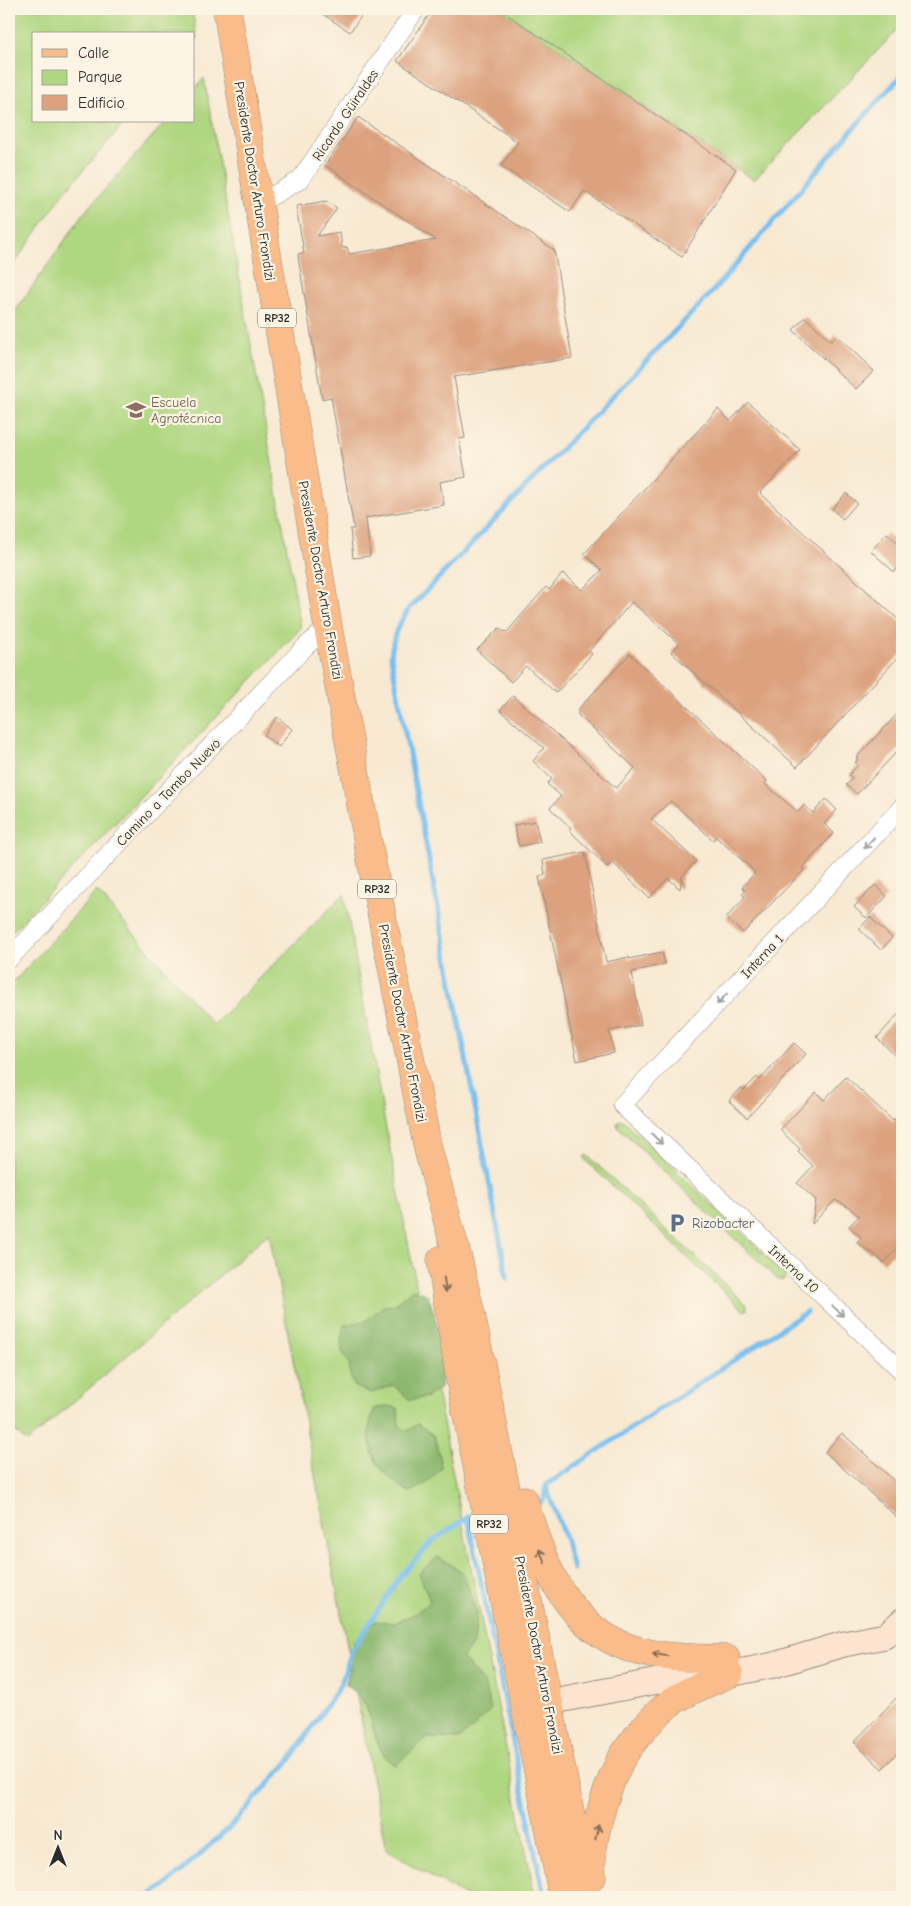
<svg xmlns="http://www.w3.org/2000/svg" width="911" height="1906" font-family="'Comic Neue',sans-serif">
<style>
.green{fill:#afd680;stroke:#6d8056}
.forest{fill:#8bb76e;stroke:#5b714c}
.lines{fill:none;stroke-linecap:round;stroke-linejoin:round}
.stream{stroke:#77bfef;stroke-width:5}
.building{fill:#dca17e}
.street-casing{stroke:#928a7e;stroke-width:19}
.secondary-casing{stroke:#928a7e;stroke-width:27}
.primary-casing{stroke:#928a7e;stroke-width:29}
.street{stroke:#fff;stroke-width:18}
.secondary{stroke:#fde4d0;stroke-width:25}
.primary{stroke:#f9bc8a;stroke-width:28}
.oneway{stroke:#a0a0a0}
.oneway2{stroke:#886c56}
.labels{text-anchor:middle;stroke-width:4.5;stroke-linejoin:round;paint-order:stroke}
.shield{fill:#fcf5e5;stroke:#6a6863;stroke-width:1}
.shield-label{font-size:12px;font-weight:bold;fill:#2b2b2b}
.street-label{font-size:14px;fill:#2b2b2b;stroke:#fcf5e5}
.education-label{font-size:14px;fill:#785e54;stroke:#fcf5e5;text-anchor:start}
.service-label{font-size:14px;fill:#4e5e75;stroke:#fcf5e5;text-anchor:start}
</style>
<rect width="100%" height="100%" fill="#fcf5e5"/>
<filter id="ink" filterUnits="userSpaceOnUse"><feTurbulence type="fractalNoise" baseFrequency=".02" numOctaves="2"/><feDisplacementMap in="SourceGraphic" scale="10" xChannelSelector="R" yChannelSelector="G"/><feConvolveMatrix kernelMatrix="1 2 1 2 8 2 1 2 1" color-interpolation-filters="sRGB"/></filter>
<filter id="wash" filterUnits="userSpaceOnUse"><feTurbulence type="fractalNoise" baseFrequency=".0096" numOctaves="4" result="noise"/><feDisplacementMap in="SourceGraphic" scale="20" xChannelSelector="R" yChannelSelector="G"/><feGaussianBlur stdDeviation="1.12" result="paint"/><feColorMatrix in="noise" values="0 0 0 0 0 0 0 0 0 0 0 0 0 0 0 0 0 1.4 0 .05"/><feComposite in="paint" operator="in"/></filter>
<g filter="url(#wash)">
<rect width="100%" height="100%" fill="#f8e9d2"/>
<!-- green -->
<g class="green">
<path d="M9,9H192L197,38L194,42V34H34V121H126L63,194L9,271Z"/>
<path d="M499,9H902V25L754,180Z"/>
<path d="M204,78L301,628L9,935V320L84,213L166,121H194V90Z"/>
<path d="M97,891L213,1025L344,894L384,1118L535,1897H467L386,1850L269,1233L27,1442L9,1425V987Z"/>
<path d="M620,1120L624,1121L785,1274L784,1280H778L618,1127L617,1123Z"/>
<path d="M587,1155L747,1305V1310H743L585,1160L584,1157Z"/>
</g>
<!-- forest -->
<g class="forest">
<path d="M413,1289L428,1295C438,1324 445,1356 441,1387L427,1397L410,1400L393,1385L372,1393L355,1387L351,1378L349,1363L342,1351L341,1339L344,1325L366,1321L383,1306L394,1305Z"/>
<path d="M387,1406L398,1408L399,1426L407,1431L418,1424L434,1436L440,1456L441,1469L424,1485L409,1492C385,1477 370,1462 369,1432C369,1425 372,1416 374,1409Z"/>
<path d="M438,1557L463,1572L477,1614L474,1642L462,1658L484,1683L491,1709L472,1729L458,1739L426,1738L396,1765C373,1754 375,1720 363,1701C359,1695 351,1690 346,1685L354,1641L375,1621L395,1623L416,1613L430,1601L419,1573Z"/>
</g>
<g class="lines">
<!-- stream -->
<g class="stream">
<path d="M507,1278L391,657C393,634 397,626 410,608L712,292L859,122L902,75"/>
<path d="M546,1487L566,1541L573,1569"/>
<path d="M540,1503L544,1499L546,1485L806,1312"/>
<path d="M468,1517L544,1897"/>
<path d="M148,1897L166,1885L230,1827L290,1760L341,1684L352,1650L400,1577L432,1541L468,1517L476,1516"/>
</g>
</g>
<g id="blocks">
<!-- building -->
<g class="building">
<path d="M315,9H366L350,32Z"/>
<path d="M433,9H499L736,169L682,257L584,191L570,212L501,166L518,142L397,61Z"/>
<path d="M358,117L554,250L572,358L454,377L465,438L459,439L466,477L440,482L444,505L366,518L370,556L353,558L350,529H354L331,397L322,399L299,263L298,254L304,253L296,206L326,201L337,208L317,236L340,232L342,248L347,247L349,254L436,240L325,165Z"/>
<path d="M805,317L831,341L836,335L874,371L856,389L793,330Z"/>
<path d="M748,402L800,450L760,493L902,623V653L797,767L671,652L679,644L632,602L589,651L592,654L556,693L526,666L511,682L477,650L499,628L504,632L505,631L507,632L546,587L549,590L563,573L582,590L602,570L584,554L718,409L730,421Z"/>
<path d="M846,493L857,503L843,519L832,509Z"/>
<path d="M887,533L902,547V563L894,572L871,551Z"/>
<path d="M630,654L767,781L765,784L798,812L804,805L813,813L826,799L837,810L824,824L834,833L802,868L804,870L743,933L726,918L745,897L742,894L745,890L742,887L755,873L749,866L716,837L713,840L671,801L651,819L696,861L682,876L680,889L668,878L649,898L612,862L607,867L569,830L571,828L550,808L561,796L547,784L552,779L533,761L544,748L500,710L513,696L616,788L635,768L578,715V709Z"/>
<path d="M902,709V746L857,794L846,785L853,778L849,775L858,765L855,762L858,760L856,758Z"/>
<path d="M277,717L292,729L279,747L264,735Z"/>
<path d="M535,821L540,842L519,846L514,825Z"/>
<path d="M585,852L606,962L629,957V959L662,952L665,964L632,972L641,1025L609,1031L614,1053L577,1061L539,877L545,875L543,860Z"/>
<path d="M875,885L887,896L866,918L854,907Z"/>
<path d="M870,917L892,938L881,950L859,929Z"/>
<path d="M902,1010V1062L877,1038Z"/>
<path d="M794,1043L806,1054L747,1118L729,1101L741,1088L744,1090L757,1077L760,1080Z"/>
<path d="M846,1077L893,1121L902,1112V1243L884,1263L872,1252L870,1253L857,1242L861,1237L849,1226L859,1216L847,1206L835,1200L812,1224L816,1200L797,1183L813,1166L798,1151L800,1149L780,1130L816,1092L824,1100Z"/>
<path d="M842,1433L902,1488V1522L825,1452Z"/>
<path d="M902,1692V1748L882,1769L854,1742Z"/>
</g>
</g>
</g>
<g filter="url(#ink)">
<use href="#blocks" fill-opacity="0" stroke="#928a7e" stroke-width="1"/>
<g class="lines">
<defs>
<g id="street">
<path d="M258,204L300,180L416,9"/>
<path d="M902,807L622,1105L902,1371"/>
<path d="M9,959L305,647L328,627"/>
</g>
<path id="secondary" d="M533,1705L699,1673L729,1674L774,1665L844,1644L885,1636L902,1621"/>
<g id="primary">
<path d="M227,9L328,627L377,891L428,1149L458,1259L472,1319L587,1897"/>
<path d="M441,1260L461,1385L563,1897"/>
<path d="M524,1500C539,1555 561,1617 617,1643C651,1659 690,1658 726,1659"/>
<path d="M592,1876C589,1842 605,1791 620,1761C630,1743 654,1715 670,1703C688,1690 710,1682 729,1674"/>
</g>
</defs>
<!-- street casing -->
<use href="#street" class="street-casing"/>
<!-- secondary casing -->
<use href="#secondary" class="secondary-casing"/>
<!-- primary casing -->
<use href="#primary" class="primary-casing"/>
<!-- street -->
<use href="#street" class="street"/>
<!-- secondary -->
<use href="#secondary" class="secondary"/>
<!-- primary -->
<use href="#primary" class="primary"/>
</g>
<!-- one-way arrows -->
<defs><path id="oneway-shaft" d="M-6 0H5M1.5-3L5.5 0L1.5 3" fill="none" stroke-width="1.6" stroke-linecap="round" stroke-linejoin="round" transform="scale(1.25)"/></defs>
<g class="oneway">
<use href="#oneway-shaft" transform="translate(869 843) rotate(133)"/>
<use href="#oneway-shaft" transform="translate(722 999) rotate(133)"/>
<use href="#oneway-shaft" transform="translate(657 1139) rotate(44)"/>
<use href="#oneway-shaft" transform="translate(838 1311) rotate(43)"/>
</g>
<g class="oneway2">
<use href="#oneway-shaft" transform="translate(445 1285) rotate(81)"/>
<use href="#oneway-shaft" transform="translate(542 1556) rotate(-112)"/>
<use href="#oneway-shaft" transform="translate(660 1655) rotate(-172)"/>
<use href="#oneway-shaft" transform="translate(597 1832) rotate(-77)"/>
</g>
</g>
<!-- icons -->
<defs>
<symbol id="school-bare" viewBox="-9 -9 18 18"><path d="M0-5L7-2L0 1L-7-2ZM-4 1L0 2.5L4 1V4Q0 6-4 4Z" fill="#8d6e63" stroke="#fcf5e5" stroke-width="2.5" paint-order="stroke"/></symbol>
<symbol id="parking-bare" viewBox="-9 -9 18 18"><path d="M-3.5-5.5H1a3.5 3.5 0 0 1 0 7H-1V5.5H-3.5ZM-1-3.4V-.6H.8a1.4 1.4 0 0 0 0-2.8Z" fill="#5c6f8a" stroke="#fcf5e5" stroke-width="2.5" paint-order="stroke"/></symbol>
</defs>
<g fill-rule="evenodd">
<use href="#school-bare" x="122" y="396" width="28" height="28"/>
<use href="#parking-bare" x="663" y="1209" width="28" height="28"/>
</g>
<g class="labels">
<!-- shield labels -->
<g class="shield">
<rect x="258" y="308.5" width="38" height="19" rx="4"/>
<rect x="358" y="879.5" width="38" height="19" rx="4"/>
<rect x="470" y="1514.5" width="38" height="19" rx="4"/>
</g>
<g class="shield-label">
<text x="277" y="322">RP32</text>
<text x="377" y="893">RP32</text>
<text x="489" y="1528">RP32</text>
</g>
<!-- street labels -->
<g class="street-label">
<text transform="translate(345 115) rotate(-56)" y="5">Ricardo Güiraldes</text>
<text transform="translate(255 181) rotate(81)" y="5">Presidente Doctor Arturo Frondizi</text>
<text transform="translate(321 580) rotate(80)" y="5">Presidente Doctor Arturo Frondizi</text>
<text transform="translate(168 792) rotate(-46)" y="5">Camino a Tambo Nuevo</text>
<text transform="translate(762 956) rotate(-47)" y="5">Interna 1</text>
<text transform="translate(403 1023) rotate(79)" y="5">Presidente Doctor Arturo Frondizi</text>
<text transform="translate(794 1269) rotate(43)" y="5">Interna 10</text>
<text transform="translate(539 1655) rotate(79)" y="5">Presidente Doctor Arturo Frondizi</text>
</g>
<!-- education labels -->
<g class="education-label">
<text x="151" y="407">Escuela<tspan x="151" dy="16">Agrotécnica</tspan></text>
</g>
<!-- service labels -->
<g class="service-label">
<text x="692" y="1228">Rizobacter</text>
</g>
</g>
<!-- margin -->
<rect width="911" height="1906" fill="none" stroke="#fcf5e5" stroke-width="30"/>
<!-- legend -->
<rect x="32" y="32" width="162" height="90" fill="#fcf5e5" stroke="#a8a49b"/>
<rect x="42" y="49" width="25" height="8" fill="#f9bc8a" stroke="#a8a49b"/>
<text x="78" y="58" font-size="15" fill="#2b2b2b">Calle</text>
<rect x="42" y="70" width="25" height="15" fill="#afd680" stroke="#a8a49b"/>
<text x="78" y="82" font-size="15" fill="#2b2b2b">Parque</text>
<rect x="42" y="95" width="25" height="15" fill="#dca17e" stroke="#a8a49b"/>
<text x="78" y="108" font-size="15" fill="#2b2b2b">Edificio</text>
<!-- north arrow -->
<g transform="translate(58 1848)" stroke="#fcf5e5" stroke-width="4" paint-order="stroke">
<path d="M0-4L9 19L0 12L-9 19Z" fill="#2b2b2b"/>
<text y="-8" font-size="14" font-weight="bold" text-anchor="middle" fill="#2b2b2b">N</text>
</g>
</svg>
